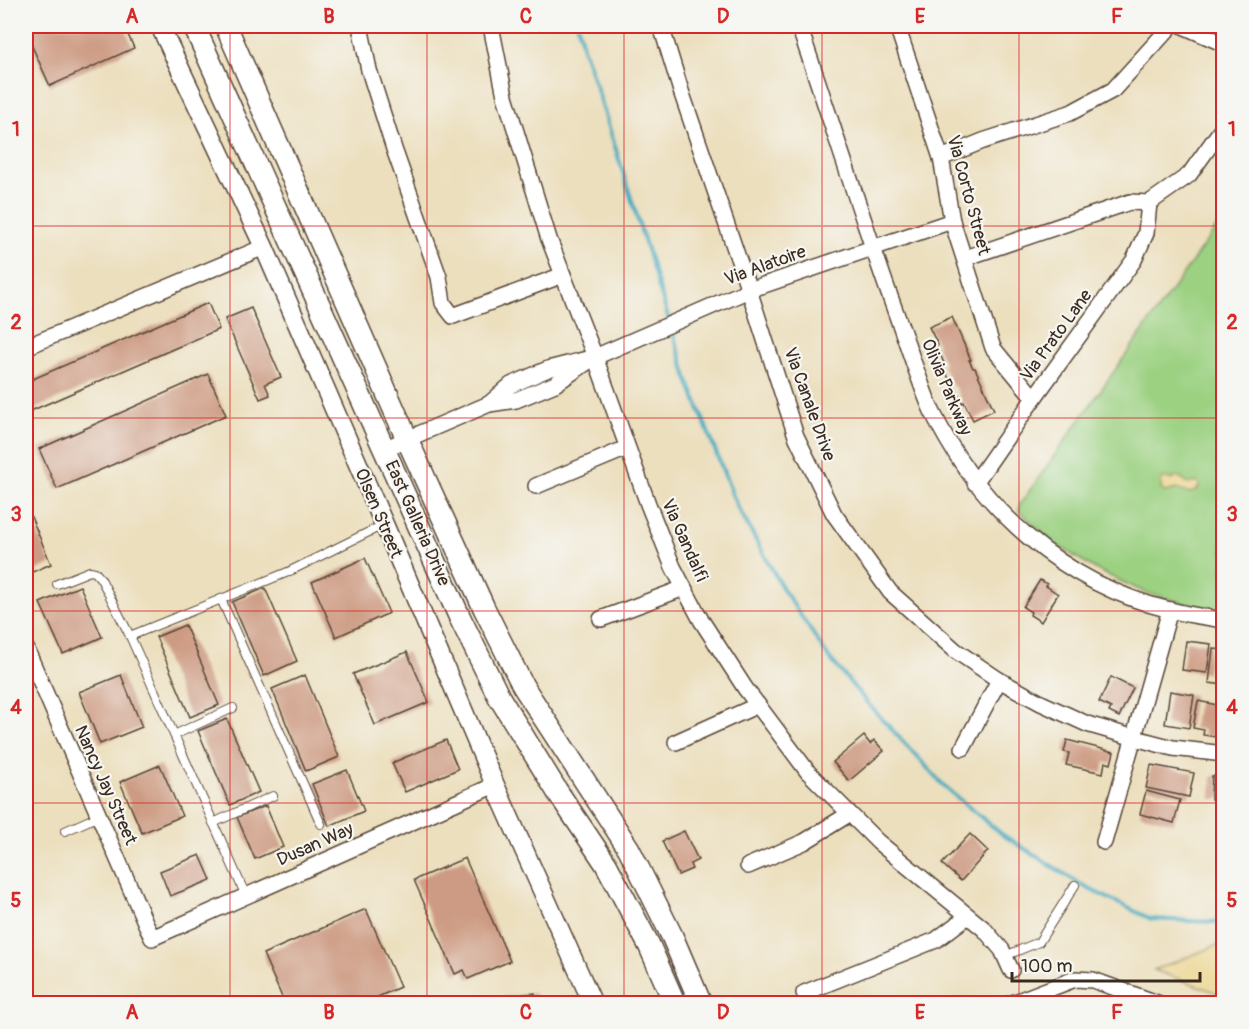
<svg xmlns="http://www.w3.org/2000/svg" width="1249" height="1029" font-family="Pangolin,sans-serif">
<style>
.green{fill:#9cd182;stroke:#6c7e50;stroke-width:1.5}
.sand{fill:#eeda9e;stroke:#94825e;stroke-width:1.5}
.lines{fill:none;stroke-linecap:round;stroke-linejoin:round}
.stream{stroke:#40abc0;stroke-width:4}
.building{fill:#cd9b83}
.service-casing{stroke:#564536;stroke-width:10}
.minor-casing{stroke:#564536;stroke-width:18}
.tertiary-casing{stroke:#564536;stroke-width:21}
.secondary-casing{stroke:#564536;stroke-width:24}
.service{stroke:#fff;stroke-width:8}
.minor{stroke:#fff;stroke-width:15}
.tertiary{stroke:#fff;stroke-width:18}
.secondary{stroke:#fff;stroke-width:21}
.grid{fill:none;stroke:#d62828;stroke-width:1.5;stroke-opacity:0.55}
.labels{text-anchor:middle;stroke-width:4.5;stroke-linejoin:round;paint-order:stroke}
.street-label{font-size:18px;fill:#3b2a1e;stroke:#f6f6f2}
.neatline{fill:none;stroke:#d62828;stroke-width:2}
.grid-label{font-size:20px;text-anchor:middle;font-weight:bold;fill:#d62828}
</style>
<rect width="100%" height="100%" fill="#f6f6f2"/>
<filter id="ink" filterUnits="userSpaceOnUse"><feTurbulence type="fractalNoise" baseFrequency=".0167" numOctaves="2"/><feDisplacementMap in="SourceGraphic" scale="12" xChannelSelector="R" yChannelSelector="G"/><feConvolveMatrix kernelMatrix="1 2 1 2 8 2 1 2 1" color-interpolation-filters="sRGB"/></filter>
<filter id="wash" filterUnits="userSpaceOnUse"><feTurbulence type="fractalNoise" baseFrequency=".008" numOctaves="4" result="noise"/><feDisplacementMap in="SourceGraphic" scale="24" xChannelSelector="R" yChannelSelector="G"/><feGaussianBlur stdDeviation="1.35" result="paint"/><feColorMatrix in="noise" values="0 0 0 0 0 0 0 0 0 0 0 0 0 0 0 0 0 1.4 0 .05"/><feComposite in="paint" operator="in"/></filter>
<g filter="url(#wash)">
<rect width="100%" height="100%" fill="#ecdfbe"/>
<!-- green -->
<path class="green" d="M1223,218V610L1192,605L1144,592L1097,570L1055,544L1019,511L1020,504Z"/>
<!-- sand -->
<g class="sand">
<path d="M1177,477H1180L1188,484L1196,482L1199,484V487L1196,491L1188,493L1177,489L1165,492L1161,489V480L1165,478H1168L1171,480Z"/>
<path d="M1223,943V995L1154,970Z"/>
</g>
<g class="lines">
<!-- stream -->
<g class="stream">
<path d="M578,26L583,48L599,95L669,320"/>
<path d="M671,327L688,380L736,504L783,589L827,655L870,706L948,790L1003,835L1085,887L1151,919L1212,922L1224,920"/>
</g>
</g>
<g id="blocks">
<!-- building -->
<g class="building">
<path d="M26,26H124L134,48L50,86L31,44L26,46Z"/>
<path d="M208,303L219,329L26,413V382Z"/>
<path d="M251,308L281,377L265,384L270,395L260,399L225,319Z"/>
<path d="M952,317L971,360H969L973,368H975L994,410L973,420L964,402L962,403L955,387H953L942,364L944,363L936,345H938L929,327Z"/>
<path d="M208,374L226,415L57,489L39,449Z"/>
<path d="M26,505L51,564L30,573L26,562Z"/>
<path d="M365,558L389,613L336,637L312,582Z"/>
<path d="M1040,580L1047,584L1046,586L1058,594L1041,622L1030,615L1031,612L1023,607Z"/>
<path d="M80,586L102,637L63,654L40,603Z"/>
<path d="M265,588L297,661L264,676L232,602Z"/>
<path d="M185,625L219,705L190,717L156,637Z"/>
<path d="M1186,641L1211,644L1207,673L1182,670Z"/>
<path d="M1213,649L1224,650V685L1209,683Z"/>
<path d="M407,652L429,702L375,725L353,674Z"/>
<path d="M121,675L142,727L100,744L79,692Z"/>
<path d="M305,675L339,757L306,771L272,689Z"/>
<path d="M1111,677L1133,688L1119,717L1109,712L1111,708L1099,702Z"/>
<path d="M1170,691L1194,695L1189,728L1165,724Z"/>
<path d="M1198,701L1222,706L1216,737L1203,735L1204,730L1193,728Z"/>
<path d="M227,719L259,792L230,805L198,731Z"/>
<path d="M864,736L870,744L874,740L884,751L849,781L833,762Z"/>
<path d="M446,740L458,769L405,792L392,763Z"/>
<path d="M1067,740L1114,752L1111,764L1105,762L1103,773L1066,765L1069,753L1064,752Z"/>
<path d="M160,765L182,816L142,833L120,782Z"/>
<path d="M1151,765L1194,773L1189,797L1146,788Z"/>
<path d="M347,770L364,811L329,826L312,784Z"/>
<path d="M1212,776H1224V798L1211,799Z"/>
<path d="M1146,791L1180,800L1174,823L1140,814Z"/>
<path d="M266,806L283,847L255,859L237,817Z"/>
<path d="M684,831L698,860L690,864L692,869L678,875L662,841Z"/>
<path d="M970,834L988,851L961,881L942,864Z"/>
<path d="M200,855L211,880L170,896L160,871Z"/>
<path d="M465,858L510,961L468,979L464,970L455,974L414,880Z"/>
<path d="M366,909L400,987L362,1004H285L263,954Z"/>
<path d="M535,993L536,1004H495L494,998Z"/>
</g>
</g>
</g>
<g filter="url(#ink)">
<use href="#blocks" fill-opacity="0" stroke="#564536" stroke-width="1.5"/>
<g class="lines">
<defs>
<g id="service">
<path d="M57,584L90,571L95,572L101,579L130,636L246,896"/>
<path d="M221,599L321,824"/>
<path d="M130,636L288,572L383,525"/>
<path d="M174,735L233,708"/>
<path d="M213,823L273,796"/>
<path d="M65,831L99,816"/>
<path d="M1005,956L1039,942L1075,885"/>
</g>
<g id="minor">
<path d="M360,26L369,70L394,149L439,277L443,303L453,316L563,275"/>
<path d="M491,26L505,96L549,239L595,357L648,504L673,567L684,588L701,620L745,688L808,772L878,842L984,929L1002,950L1011,970"/>
<path d="M661,26L681,91L749,290L796,436L834,514L890,592L956,651L999,680L1041,703L1087,724L1135,738L1173,748L1224,754"/>
<path d="M799,26C829,114 857,203 888,291C897,316 906,340 914,364C920,380 925,396 932,411C979,508 1063,584 1170,610C1188,615 1206,617 1224,620"/>
<path d="M897,26L941,158L952,221L993,348L1034,398"/>
<path d="M1183,26L1224,44"/>
<path d="M941,158L983,141L1070,113L1113,90L1171,26"/>
<path d="M1149,203L1189,175L1224,126"/>
<path d="M965,258L1130,202L1149,203"/>
<path d="M26,347L264,247"/>
<path d="M489,404L511,385L548,369L595,357L749,290L952,221"/>
<path d="M384,449L489,404L516,400L555,384L586,363"/>
<path d="M975,483L1034,398L1134,260L1146,233L1149,203"/>
<path d="M536,486L627,448"/>
<path d="M601,619L684,588"/>
<path d="M26,648L152,938L495,785"/>
<path d="M676,742L758,705"/>
<path d="M963,748L999,680"/>
<path d="M1104,842L1170,610"/>
<path d="M748,866L804,842L849,814"/>
<path d="M804,993L936,940L968,916"/>
<path d="M1010,1004L1075,979L1093,980L1160,1004"/>
</g>
<path id="tertiary" d="M160,26L264,247L384,524L495,785L593,1004"/>
<g id="secondary">
<path d="M194,26L460,618L499,697L557,791L606,864L649,945L675,1004"/>
<path d="M226,26L407,439L484,608L523,686L629,849L672,936L701,1004"/>
</g>
</defs>
<!-- service casing -->
<use href="#service" class="service-casing"/>
<!-- minor casing -->
<use href="#minor" class="minor-casing"/>
<!-- tertiary casing -->
<use href="#tertiary" class="tertiary-casing"/>
<!-- secondary casing -->
<use href="#secondary" class="secondary-casing"/>
<!-- service -->
<use href="#service" class="service"/>
<!-- minor -->
<use href="#minor" class="minor"/>
<!-- tertiary -->
<use href="#tertiary" class="tertiary"/>
<!-- secondary -->
<use href="#secondary" class="secondary"/>
</g>
</g>
<!-- grid -->
<path class="grid" d="M230,26V1004M427,26V1004M624,26V1004M822,26V1004M1019,26V1004M26,226H1224M26,418H1224M26,611H1224M26,803H1224"/>
<g class="labels">
<!-- street labels -->
<g class="street-label">
<text transform="translate(969 195) rotate(75)" y="6">Via Corto Street</text>
<text transform="translate(765 265) rotate(-20)" y="6">Via Alatoire</text>
<text transform="translate(1056 335) rotate(-54)" y="6">Via Prato Lane</text>
<text transform="translate(947 387) rotate(67)" y="6">Olivia Parkway</text>
<text transform="translate(810 404) rotate(70)" y="6">Via Canale Drive</text>
<text transform="translate(379 513) rotate(67)" y="6">Olsen Street</text>
<text transform="translate(418 523) rotate(66)" y="6">East Galleria Drive</text>
<text transform="translate(685 540) rotate(66)" y="6">Via Gandalfi</text>
<text transform="translate(106 785) rotate(66)" y="6">Nancy Jay Street</text>
<text transform="translate(315 844) rotate(-24)" y="6">Dusan Way</text>
</g>
</g>
<!-- margin -->
<rect width="1249" height="1029" fill="none" stroke="#f6f6f2" stroke-width="66"/>
<!-- scale -->
<path d="M1012 972v9h188v-9" fill="none" stroke="#3b2a1e" stroke-width="3"/>
<text x="1021" y="972" font-size="18" fill="#3b2a1e" stroke="#f6f6f2" stroke-width="4.5" paint-order="stroke">100 m</text>
<rect x="33" y="33" width="1183" height="963" class="neatline"/>
<g class="grid-label">
<text x="132" y="23">A</text>
<text x="329" y="23">B</text>
<text x="526" y="23">C</text>
<text x="723" y="23">D</text>
<text x="920" y="23">E</text>
<text x="1117" y="23">F</text>
<text x="16" y="136">1</text>
<text x="1232" y="136">1</text>
<text x="16" y="329">2</text>
<text x="1232" y="329">2</text>
<text x="16" y="521">3</text>
<text x="1232" y="521">3</text>
<text x="16" y="714">4</text>
<text x="1232" y="714">4</text>
<text x="16" y="907">5</text>
<text x="1232" y="907">5</text>
<text x="132" y="1019">A</text>
<text x="329" y="1019">B</text>
<text x="526" y="1019">C</text>
<text x="723" y="1019">D</text>
<text x="920" y="1019">E</text>
<text x="1117" y="1019">F</text>
</g>
</svg>
